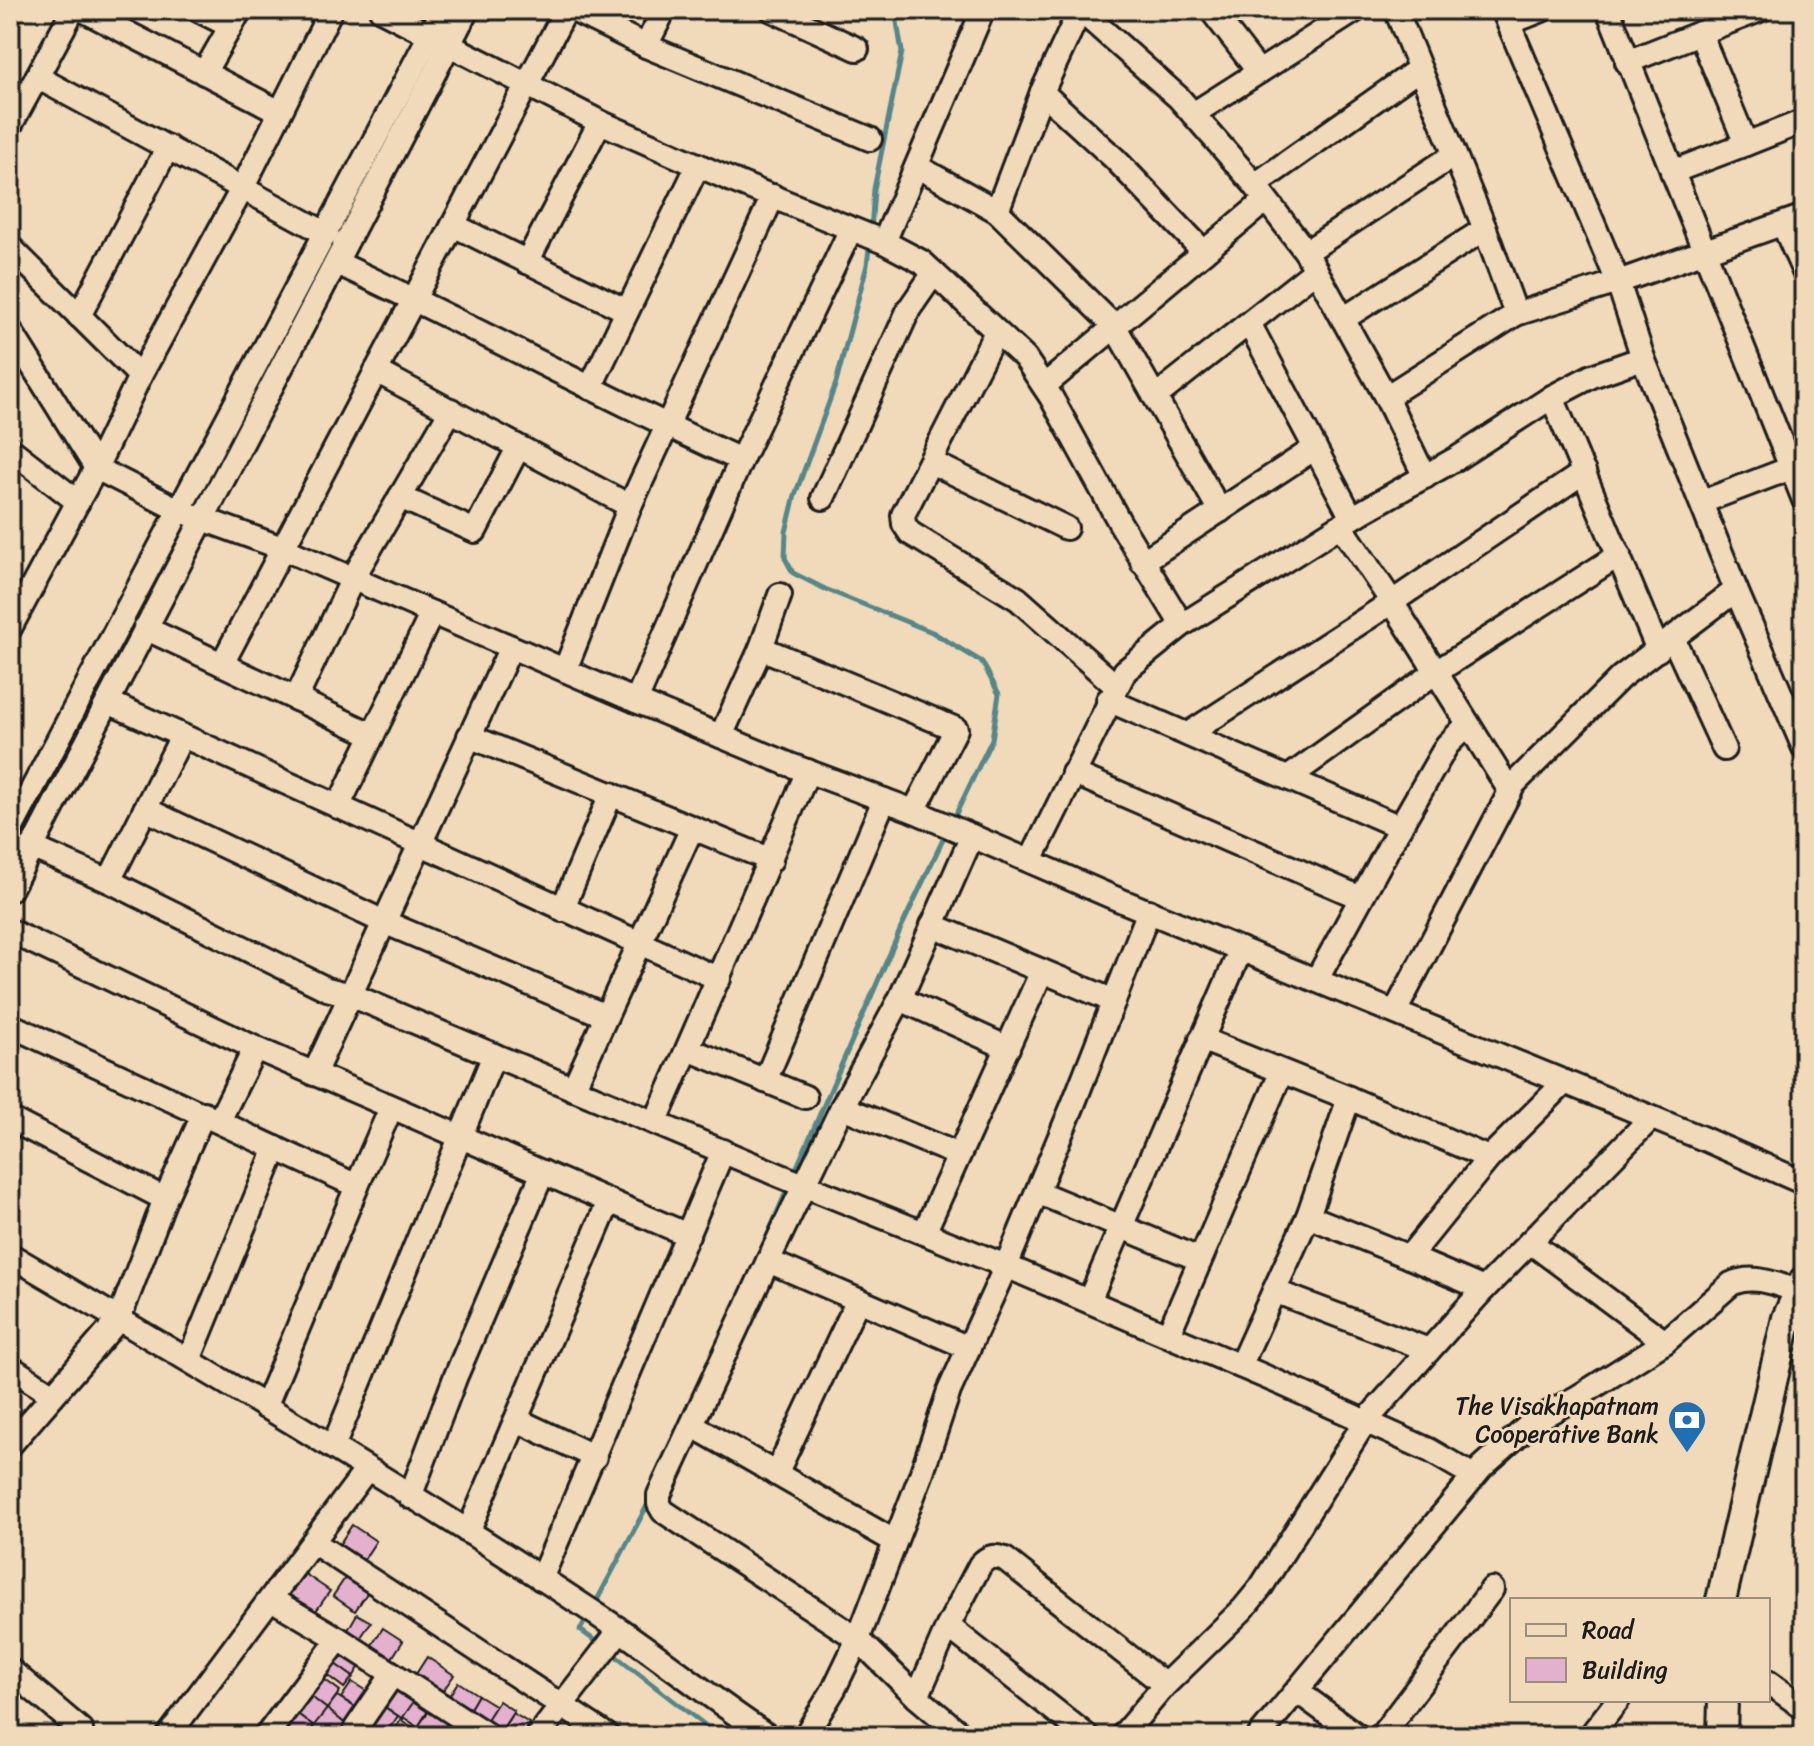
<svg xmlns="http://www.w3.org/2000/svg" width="1814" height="1746" font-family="Sriracha,sans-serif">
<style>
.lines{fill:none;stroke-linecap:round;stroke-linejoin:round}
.stream{stroke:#558689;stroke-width:5}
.building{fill:#e3b0cd;stroke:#1c1c1c;stroke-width:2}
.minor-casing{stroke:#1c1c1c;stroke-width:28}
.major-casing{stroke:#1c1c1c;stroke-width:34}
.minor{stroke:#f0dab9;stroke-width:22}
.major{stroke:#f0dab9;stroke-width:28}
.labels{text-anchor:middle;stroke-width:6;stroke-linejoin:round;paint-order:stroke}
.poi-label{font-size:24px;fill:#1c1c1c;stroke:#f0dab9;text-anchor:end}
</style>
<rect width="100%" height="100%" fill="#f0dab9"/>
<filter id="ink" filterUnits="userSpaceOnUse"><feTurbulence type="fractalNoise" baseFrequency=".0125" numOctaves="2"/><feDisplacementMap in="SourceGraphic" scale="16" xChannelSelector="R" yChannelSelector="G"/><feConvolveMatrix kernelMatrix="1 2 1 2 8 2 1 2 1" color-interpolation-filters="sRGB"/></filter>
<g filter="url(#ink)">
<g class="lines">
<!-- stream -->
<g class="stream">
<path d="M871,231L874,189L902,52L895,10"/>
<path d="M870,241L867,265L836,383L795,495L786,532L785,558L793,573L825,589L932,632L982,662L999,694L992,739L952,822"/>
<path d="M793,1176L901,928L947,831"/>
<path d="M763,1246L789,1185"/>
<path d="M595,1604L650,1500"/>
<path d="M588,1616L580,1630L601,1645"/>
<path d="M609,1651L719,1736"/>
</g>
</g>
<!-- building -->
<g class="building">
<path d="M352,1525L376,1541L363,1561L339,1545Z"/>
<path d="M305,1574L330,1591L314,1614L288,1597Z"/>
<path d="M347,1575L369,1590L355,1611L333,1596Z"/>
<path d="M357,1614L371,1622L359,1640L346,1633Z"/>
<path d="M383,1628L403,1641L390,1661L370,1648Z"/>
<path d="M341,1652L360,1666L353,1677L333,1663Z"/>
<path d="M427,1657L454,1675L443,1691L416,1674Z"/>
<path d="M335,1664L353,1677L344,1688L327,1675Z"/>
<path d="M320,1676L340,1691L327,1709L306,1693Z"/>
<path d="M352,1682L376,1697L365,1713L341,1698Z"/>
<path d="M458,1682L478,1695L467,1714L446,1701Z"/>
<path d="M393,1686L415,1700L403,1719L379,1703Z"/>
<path d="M309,1695L327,1709L314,1726L295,1712Z"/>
<path d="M478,1695L496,1706L483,1727L465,1717Z"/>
<path d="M337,1696L361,1711L348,1726L327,1709Z"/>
<path d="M415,1700L429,1709L418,1727L403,1717Z"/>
<path d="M499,1701L514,1711L501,1731L486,1721Z"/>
<path d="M383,1706L398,1716L385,1735L369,1725Z"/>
<path d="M432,1706L451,1718L439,1736H431L418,1727Z"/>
<path d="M327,1709L348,1726L340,1736H322L312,1728Z"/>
<path d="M296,1713L314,1726L306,1736H287L282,1732Z"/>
<path d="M513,1713L529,1723L522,1736H505L500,1733Z"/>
<path d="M451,1718L467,1729L463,1736H439Z"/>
<path d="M401,1720L420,1732L418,1736H390Z"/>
</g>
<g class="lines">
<defs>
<g id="minor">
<path d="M83,10L280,112"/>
<path d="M198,10L230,26"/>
<path d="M381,10L600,122L729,179L884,242L922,262L1025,358L1051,397L1120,523L1182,625"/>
<path d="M573,10L646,46L870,139"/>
<path d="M772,10L857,49"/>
<path d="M1080,10L1179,98L1255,185L1306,252L1386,397L1425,477"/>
<path d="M1211,10L1259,72"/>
<path d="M1503,10L1618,282L1643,358L1736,590L1804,748"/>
<path d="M1608,10L1804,500"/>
<path d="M1760,10L1700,33L1746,144L1804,121"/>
<path d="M1509,23L1542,10"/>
<path d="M646,46L664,10"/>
<path d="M1627,62L1700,33"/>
<path d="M204,73L240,10"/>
<path d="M37,77L73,10"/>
<path d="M1042,92L1115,159L1204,252"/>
<path d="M1193,114L1356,10"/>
<path d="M10,126L37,77L327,234"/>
<path d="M918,167L997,211L1115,327L1220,511"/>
<path d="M1672,172L1746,144"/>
<path d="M1255,185L1419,69"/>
<path d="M997,211L1042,92L1080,10"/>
<path d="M1783,224L1804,272"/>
<path d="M453,225L627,311"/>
<path d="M884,242L983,10"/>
<path d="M10,247L140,376"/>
<path d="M1306,252L1454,155"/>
<path d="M527,262L600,122"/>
<path d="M337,263C473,326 605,398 741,460"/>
<path d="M1516,314L1618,282L1804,216"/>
<path d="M79,316L168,147"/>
<path d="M1343,319L1485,229"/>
<path d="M1250,325L1352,518"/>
<path d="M10,330L96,468L181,511L282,548L636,701L788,764L914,811L1110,896L1704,1139L1804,1183"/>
<path d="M996,332L903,515L904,524L910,533L1018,599L1116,686"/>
<path d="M376,371L630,506"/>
<path d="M1044,386L1266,200"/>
<path d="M590,388L698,165"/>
<path d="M1155,397L1316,270"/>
<path d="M1386,397L1516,314L1485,229L1396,10"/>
<path d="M1552,397L1658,650"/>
<path d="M10,449L78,502"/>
<path d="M931,462L1066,528"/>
<path d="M400,497L475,531L518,448"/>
<path d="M823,498L909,309L934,273"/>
<path d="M1702,502L1791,468"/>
<path d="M1142,562L1315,448"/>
<path d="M10,628L96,468L140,376L242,189L331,10"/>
<path d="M145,628L373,735"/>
<path d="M1673,638L1724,749"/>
<path d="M761,648L780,595"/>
<path d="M222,664L566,10"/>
<path d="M565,670L630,506L773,196"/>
<path d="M296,699L353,578L451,410"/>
<path d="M1108,700L1400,827L1317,979"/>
<path d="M636,701L741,460L851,229"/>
<path d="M108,702L719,979"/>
<path d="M1188,734L1392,602L1341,526"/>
<path d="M469,736L771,860"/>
<path d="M721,736L761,648L956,729L914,811"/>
<path d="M1073,773L1361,898"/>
<path d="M1288,778L1436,672L1392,602L1584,472"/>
<path d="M1510,791L1436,672L1619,555"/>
<path d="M338,807L432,613"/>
<path d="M145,809L384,922L606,1016"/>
<path d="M1400,827L1447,745L1468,724"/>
<path d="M10,831L443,10"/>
<path d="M31,847L109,881L327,989L351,995L781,1176L1006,1266L1282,1384L1429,1450L1474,1476"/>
<path d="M1031,860L1125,671L1182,625L1362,512L1459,457L1552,397L1592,376L1643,358"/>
<path d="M109,881L182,736"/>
<path d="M10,890L467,10"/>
<path d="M562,910L611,794"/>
<path d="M932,925L1114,1001"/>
<path d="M10,931L255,1048L609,1201L468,1532"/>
<path d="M900,999L1008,1048"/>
<path d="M1395,1012L1514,784L1621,677L1736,590"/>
<path d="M10,1025L357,1186L391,1108"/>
<path d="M1201,1039L1349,1098L1489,1158L1565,1082"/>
<path d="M688,1049L805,1097"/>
<path d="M314,1074L511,647"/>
<path d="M765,1081L884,800"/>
<path d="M573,1089L692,828"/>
<path d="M842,1107L959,1155"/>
<path d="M10,1119L165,1199L119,1319L10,1445"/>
<path d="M219,1121L255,1048"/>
<path d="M655,1123L808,771"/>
<path d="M1037,1192L1199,1259"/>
<path d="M165,1199L204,1113"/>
<path d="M609,1201L688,1235"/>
<path d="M1308,1216L1349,1098"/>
<path d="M924,1233L1042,971"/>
<path d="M1530,1242L1665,1342"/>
<path d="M10,1255C216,1376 421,1497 620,1630C670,1664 717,1703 768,1736"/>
<path d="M1409,1257L1484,1289"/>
<path d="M768,1261L842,1107L900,999L972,836"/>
<path d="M1274,1291L1429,1350"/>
<path d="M1089,1301L1241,949"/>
<path d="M1168,1335L1281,1073"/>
<path d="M189,1360L276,1148"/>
<path d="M1240,1366L1308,1216L1409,1257L1489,1158"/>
<path d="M10,1367L53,1395"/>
<path d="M265,1407L357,1186"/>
<path d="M517,1420L595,1457"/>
<path d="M693,1426L894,1541"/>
<path d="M333,1447L494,1055"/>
<path d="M776,1474L858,1300"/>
<path d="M410,1497L455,1378L543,1172"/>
<path d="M313,1542L608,1736"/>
<path d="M541,1579L723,1151"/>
<path d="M271,1599L339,1639L489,1736"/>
<path d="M948,1626L1087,1736"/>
<path d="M10,1670L81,1730"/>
<path d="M1768,1682L1804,1708"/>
<path d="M1297,1691L1358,1736"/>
<path d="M917,1697L948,1626L980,1565C988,1556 994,1555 1005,1559L1165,1685"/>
<path d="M356,1728L393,1674"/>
<path d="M168,1736L367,1469"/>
<path d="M266,1736L339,1639"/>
<path d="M538,1736L620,1630"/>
<path d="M805,1736L834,1689L858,1639L921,1475L949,1391L1006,1266L1073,1105L1149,911"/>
<path d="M963,1736L917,1697L858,1639L663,1511L659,1504V1495L768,1261L969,1348"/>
<path d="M1122,1736L1165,1685L1243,1609L1261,1587L1365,1422L1484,1289L1651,1118"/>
<path d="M1259,1736L1482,1467L1534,1421L1576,1398L1665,1342L1731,1284C1754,1273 1776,1285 1799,1291"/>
<path d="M1381,1736L1492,1589"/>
<path d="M1590,1736L1618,1700"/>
</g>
<g id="major">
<path d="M1721,1600L1787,1318L1804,1281"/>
<path d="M1722,1736L1723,1700"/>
</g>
</defs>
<!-- minor casing -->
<use href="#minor" class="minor-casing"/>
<!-- major casing -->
<use href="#major" class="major-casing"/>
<!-- minor -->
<use href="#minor" class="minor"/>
<!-- major -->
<use href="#major" class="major"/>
</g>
</g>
<!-- icons -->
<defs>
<symbol id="bank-pin" viewBox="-11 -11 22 30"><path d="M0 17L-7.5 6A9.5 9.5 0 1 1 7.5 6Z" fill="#1f6fb2" stroke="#f0dab9"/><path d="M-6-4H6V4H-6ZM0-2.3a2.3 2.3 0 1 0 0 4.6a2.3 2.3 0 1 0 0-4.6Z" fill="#fff"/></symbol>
</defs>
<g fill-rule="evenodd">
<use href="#bank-pin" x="1665" y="1398" width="44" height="60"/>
</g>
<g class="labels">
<!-- poi labels -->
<g class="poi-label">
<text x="1659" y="1414">The Visakhapatnam<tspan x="1659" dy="28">Cooperative Bank</tspan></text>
</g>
</g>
<!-- margin -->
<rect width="1814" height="1746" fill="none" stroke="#f0dab9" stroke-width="40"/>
<rect x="20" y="20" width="1774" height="1706" fill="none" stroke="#1c1c1c" stroke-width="3" filter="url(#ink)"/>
<!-- legend -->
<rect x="1510" y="1598" width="260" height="104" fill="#f0dab9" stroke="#9b8e7a" stroke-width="2"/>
<rect x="1526" y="1624" width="40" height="12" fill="#f0dab9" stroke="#9b8e7a" stroke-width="2"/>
<text x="1582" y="1638" font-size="24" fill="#1c1c1c">Road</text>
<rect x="1526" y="1658" width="40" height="24" fill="#e3b0cd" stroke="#9b8e7a" stroke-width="2"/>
<text x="1582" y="1678" font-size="24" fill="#1c1c1c">Building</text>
</svg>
